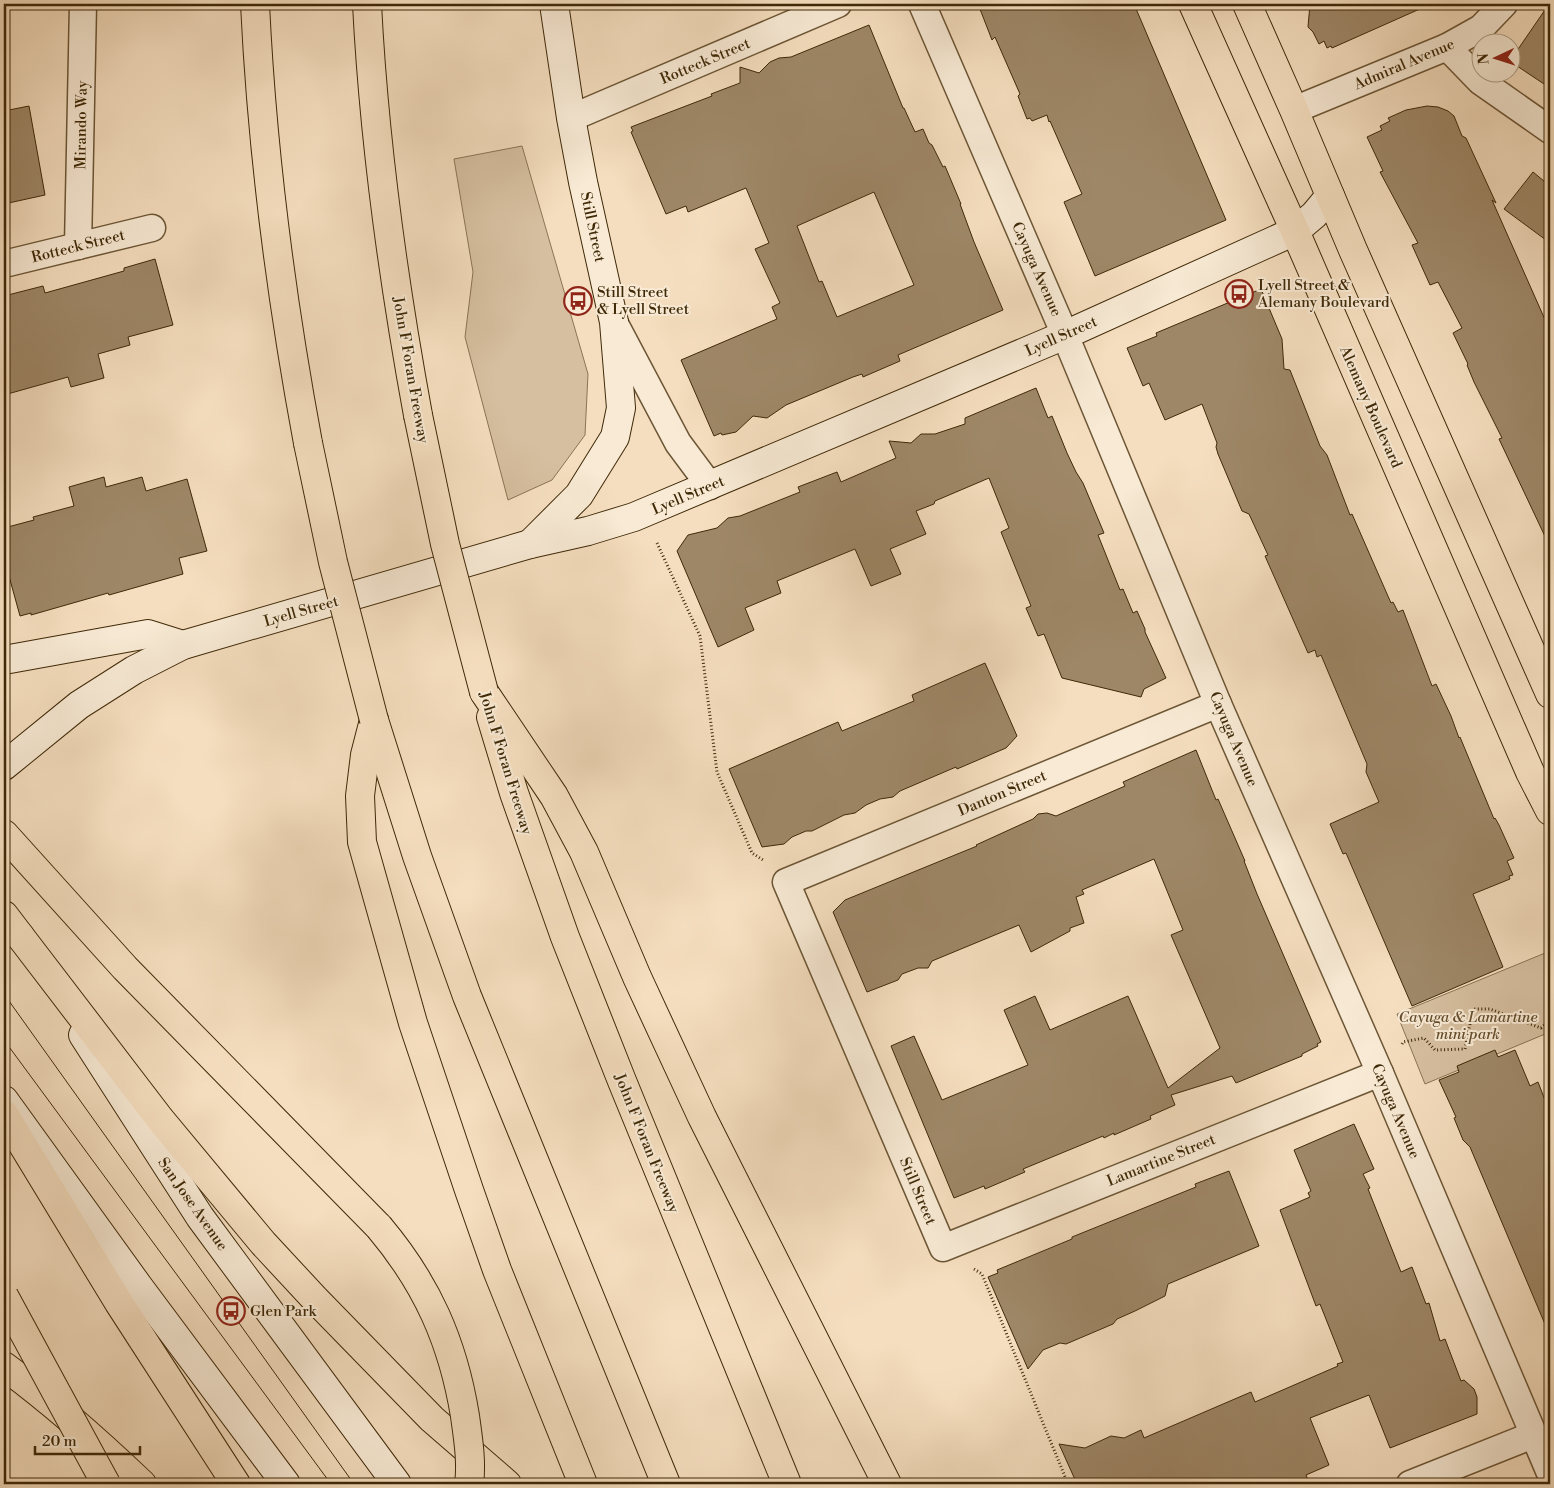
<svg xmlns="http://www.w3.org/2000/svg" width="1554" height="1488" font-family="'Libre Bodoni',serif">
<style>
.green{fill:#d6bfa0;stroke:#8a7454}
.building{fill:#9e8767;stroke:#3f2907;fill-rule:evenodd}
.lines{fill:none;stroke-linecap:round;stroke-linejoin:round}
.street-casing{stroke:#6c5635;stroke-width:29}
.secondary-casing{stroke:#3f2907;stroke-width:30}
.primary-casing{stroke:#3f2907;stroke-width:30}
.highway-casing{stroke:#3f2907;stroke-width:30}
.path{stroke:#3f2907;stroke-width:3;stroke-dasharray:1 2.5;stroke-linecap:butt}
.street{stroke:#f8ead5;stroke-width:26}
.secondary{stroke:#f8ead5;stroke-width:28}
.primary{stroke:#f5debf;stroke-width:28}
.highway{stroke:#f5debf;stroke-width:28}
.tram{stroke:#3f2907;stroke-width:1}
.primary-bridge-casing{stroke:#3f2907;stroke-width:30;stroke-linecap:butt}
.highway-bridge-casing{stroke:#3f2907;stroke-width:30;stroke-linecap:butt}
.primary-bridge{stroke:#f5debf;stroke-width:28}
.highway-bridge{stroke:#f5debf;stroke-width:28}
.labels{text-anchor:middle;stroke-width:4;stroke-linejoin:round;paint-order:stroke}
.street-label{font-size:15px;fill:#3f2907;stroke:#f8ead5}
.poi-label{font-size:15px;fill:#3f2907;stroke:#f8ead5;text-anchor:start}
.park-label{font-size:15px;font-style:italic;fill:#654e2d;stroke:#f8ead5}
</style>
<rect width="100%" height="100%" fill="#f5debf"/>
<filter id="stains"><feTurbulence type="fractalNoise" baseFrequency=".004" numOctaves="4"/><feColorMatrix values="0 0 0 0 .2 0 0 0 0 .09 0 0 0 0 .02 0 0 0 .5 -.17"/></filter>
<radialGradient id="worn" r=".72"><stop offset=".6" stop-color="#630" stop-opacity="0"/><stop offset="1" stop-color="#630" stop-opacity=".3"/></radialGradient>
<!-- green -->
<g class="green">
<path d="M522,146L588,374L585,435L552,480L508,500L465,337L473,272L454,159Z"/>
<path d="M1550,951V1032L1425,1084L1397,1014Z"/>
</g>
<!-- building -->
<g class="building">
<path d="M978,4H1134L1226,220L1095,276L1064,202L1082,194L1050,121L1049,122L1047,115L1032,121L1030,118L1027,119L1018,96L1020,94L995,37L992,40Z"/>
<path d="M1310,4H1431L1332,48L1331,46L1327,48L1324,41L1319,44L1313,32L1308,27Z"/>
<path d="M1549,4H1550V88L1514,64L1516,61L1512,58Z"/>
<path d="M869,25L903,108H904L915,132L923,129L929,143L932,145L943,167L945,166L961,204H960L974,242L1003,310L898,355L900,361L863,377L862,374L853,377L786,405L767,418L753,416L736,432L722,435L721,433L714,436L681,360L777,319L772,307L780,303L755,249L769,243L746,188L688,212L686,206L666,214L631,132L633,131L631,127L712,96L711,94L740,83V67L759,73L770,62L779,58L791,57ZM874,192L914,285L837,317L822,281L819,282L797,226Z"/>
<path d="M29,106L45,195L4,204V111Z"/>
<path d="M1427,106L1438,107L1448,111L1454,116L1462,136L1466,138L1496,203L1492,200L1550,331V547L1499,439L1502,438L1474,382L1467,365L1468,364L1453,333L1462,328L1438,282L1430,285L1412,245L1418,243L1380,172L1383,171L1367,137L1382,130L1380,126L1390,121L1388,118L1406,110Z"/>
<path d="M1533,172L1550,186V243L1504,209Z"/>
<path d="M155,259L173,325L128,337L130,345L98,354L104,378L71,387L68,377L4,395V296L43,286L45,293L124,271V268Z"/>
<path d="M1261,289L1282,339L1284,369L1290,370L1320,446L1327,455L1350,515L1352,514L1359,530L1391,603L1393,602L1398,612L1403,610L1432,686L1436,684L1451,716L1459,738L1460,737L1494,819L1495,818L1499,825L1514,858L1507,861L1513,875L1509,876L1510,879L1473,894L1503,967L1412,1006L1346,853L1343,854L1330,824L1379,802L1366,772L1367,764L1321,655L1317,657L1315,650L1308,653L1265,556L1268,555L1249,514L1242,511L1218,454L1216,447L1217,443L1202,404L1165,420L1149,383L1143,386L1127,348L1157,336L1156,333Z"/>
<path d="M1036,388L1048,418L1052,416L1067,453L1076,472L1083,483L1104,533L1098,535L1120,590L1123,589L1133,613L1137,611L1145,629V632L1166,678L1144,689L1141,697L1062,678L1044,634L1038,636L1026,608L1031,606L1001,532L1009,528L989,478L935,501L934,504L916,511L926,534L890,549L901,574L871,586L855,549L777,581L781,593L745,608L754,630L718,647L677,551L688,535L717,528L728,518L740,516L800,492L798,487L837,472L841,482L896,458L889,441L911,443L921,434H935L965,424V418Z"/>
<path d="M104,477L106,487L142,477L146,491L187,479L207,551L179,558L183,574L109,595L108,593L31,615V613L20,616L4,558V528L34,520L33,517L74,506L69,487Z"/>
<path d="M985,663L1017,736L1006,748L957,769L956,767L900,791L893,797L880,799L866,805L855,813L844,815L812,831H806L792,837L784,844L762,847L729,769L838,722L842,731L871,719L914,701L912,695Z"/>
<path d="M1196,750L1216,800L1218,799L1245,861H1244L1257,894L1321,1042L1317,1044L1318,1046L1302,1054V1056L1236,1083L1232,1076L1171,1095L1175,1105L1150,1116L1151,1119L1114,1135V1133L1104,1138L1103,1136L1023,1169L1025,1172L985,1189L984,1186L954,1198L891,1046L914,1036L942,1100L1028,1065L1004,1010L1035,996L1050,1030L1128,996L1168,1088L1220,1048L1171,935L1183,930L1154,859L1082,890L1084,894L1076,897L1084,923L1070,928V931L1031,952L1019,925L932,961L928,968H918L902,974L898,980L867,992L833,912L845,900L977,846L976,845L1033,819L1038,814L1047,813L1056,816L1125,786L1123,782Z"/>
<path d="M1495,1050L1498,1057L1515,1050L1530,1086L1538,1082L1550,1113V1336L1470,1147L1463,1140L1454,1118L1456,1117L1439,1080L1459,1072L1457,1066Z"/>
<path d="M1354,1124L1374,1169L1363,1174L1370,1188L1368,1189L1401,1272L1412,1267L1426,1304L1429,1303L1440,1341L1445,1339L1461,1381L1464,1380L1474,1389L1477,1397V1414L1390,1448L1369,1395L1310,1418L1329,1465L1306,1475L1310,1484H1077L1059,1444L1085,1448L1111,1436L1124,1438L1141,1430L1144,1438L1251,1392L1255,1402L1338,1366L1337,1364L1343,1362L1320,1304L1316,1306L1280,1210L1310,1197L1308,1193L1311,1191L1294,1150Z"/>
<path d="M1229,1171L1259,1246L1168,1284L1165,1296L1135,1311L1117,1319L1113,1324L1066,1344L1060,1343L1043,1350L1028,1369L988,1277L998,1273L997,1270L1072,1239V1237L1196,1187L1195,1184Z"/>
</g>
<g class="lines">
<defs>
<g id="street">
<path d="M922,4L1065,335L1218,704L1380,1073L1550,1473"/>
<path d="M1447,47L1480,81L1550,130"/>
<path d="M1294,110L1447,47L1481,28L1504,4"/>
<path d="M571,118L838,4"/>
<path d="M78,246L83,4"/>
<path d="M4,264L152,228"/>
<path d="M614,322L678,443L710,486"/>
<path d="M1218,704L786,882L943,1248L1380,1073"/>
<path d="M1410,1484L1533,1435"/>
</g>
<g id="secondary">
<path d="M530,544L579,495L615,437L621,408L614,322L583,182L571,118L554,4"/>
<path d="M4,660L148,634L183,645"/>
<path d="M4,766L79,705L134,670L183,645L530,544L588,531L634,517L1065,335L1295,231L1314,215L1330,196"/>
<path d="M83,1035L200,1217L397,1484"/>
<path d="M4,1100L139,1287L286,1484"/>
</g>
<g id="primary">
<path d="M1193,4L1295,231L1530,772L1550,811"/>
<path d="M1247,4L1294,110L1353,250L1550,694"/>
<path d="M4,834L125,968L379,1227"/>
<path d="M4,915L20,936"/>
</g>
<g id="highway">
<path d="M255,4C262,151 281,298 308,443"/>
<path d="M367,4C374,142 393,279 418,415"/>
<path d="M484,692L554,796L584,852L637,977L702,1117L887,1484"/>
<path d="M491,717L514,793L565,937L622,1081L787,1484"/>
<path d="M374,720L417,856L467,996L666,1484"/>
<path d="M374,720L365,755L360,796L362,842L413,1023L469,1190L497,1270L583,1484"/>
<path d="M20,936L160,1119L263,1243L315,1299L432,1419L507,1484"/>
<path d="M4,1114L119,1303L236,1484"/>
<path d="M4,1366C53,1402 98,1442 142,1484"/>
</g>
</defs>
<!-- street casing -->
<use href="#street" class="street-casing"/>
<!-- secondary casing -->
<use href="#secondary" class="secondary-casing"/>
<!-- primary casing -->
<use href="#primary" class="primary-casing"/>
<!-- highway casing -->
<use href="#highway" class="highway-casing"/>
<!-- path -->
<g class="path">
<path d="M657,543L700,636L717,772L752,853L763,860"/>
<path d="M1402,1044L1403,1042L1424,1038L1435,1050L1465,1049L1473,1009H1490L1541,1028L1550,1020"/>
<path d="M974,1269L982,1274L1068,1484"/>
</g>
<!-- street -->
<use href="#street" class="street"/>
<!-- secondary -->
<use href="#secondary" class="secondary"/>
<!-- primary -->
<use href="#primary" class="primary"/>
<!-- highway -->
<use href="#highway" class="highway"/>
<!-- tram -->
<g class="tram">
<path d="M4,994L354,1484"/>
<path d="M4,1040L331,1484"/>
</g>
<defs>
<g id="primary-bridge">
<path d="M379,1227C427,1284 453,1342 465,1416C468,1438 472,1462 469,1484"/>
<path d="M4,1296L106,1484"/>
</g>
<g id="highway-bridge">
<path d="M418,415L445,544L484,692"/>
<path d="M308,443L333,562L374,720"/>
</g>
</defs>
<!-- primary-bridge casing -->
<use href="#primary-bridge" class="primary-bridge-casing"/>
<!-- highway-bridge casing -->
<use href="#highway-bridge" class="highway-bridge-casing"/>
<!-- primary-bridge -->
<use href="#primary-bridge" class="primary-bridge"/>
<!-- highway-bridge -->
<use href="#highway-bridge" class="highway-bridge"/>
</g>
<!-- icons -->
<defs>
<symbol id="bus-ring" viewBox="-11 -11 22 22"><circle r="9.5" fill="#f8ead5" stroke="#8f2418" stroke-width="1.5"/><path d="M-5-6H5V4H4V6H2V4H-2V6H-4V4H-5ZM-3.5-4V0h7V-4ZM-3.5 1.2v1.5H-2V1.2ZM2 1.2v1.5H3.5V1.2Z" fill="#8f2418"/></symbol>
</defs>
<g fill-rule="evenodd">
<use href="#bus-ring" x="1223" y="278" width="32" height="32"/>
<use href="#bus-ring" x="562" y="285" width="32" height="32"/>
<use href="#bus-ring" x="215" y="1295" width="32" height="32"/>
</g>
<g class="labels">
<!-- street labels -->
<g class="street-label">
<text transform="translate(705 61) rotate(-23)" y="5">Rotteck Street</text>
<text transform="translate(1404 64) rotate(-23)" y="5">Admiral Avenue</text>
<text transform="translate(81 125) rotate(-89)" y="5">Mirando Way</text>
<text transform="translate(593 227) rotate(78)" y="5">Still Street</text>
<text transform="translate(78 246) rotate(-14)" y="5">Rotteck Street</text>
<text transform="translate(1037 269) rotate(66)" y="5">Cayuga Avenue</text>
<text transform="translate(1061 336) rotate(-24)" y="5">Lyell Street</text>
<text transform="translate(411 370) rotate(80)" y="5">John F Foran Freeway</text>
<text transform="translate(1371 407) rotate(66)" y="5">Alemany Boulevard</text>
<text transform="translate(688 495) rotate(-23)" y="5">Lyell Street</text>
<text transform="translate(301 611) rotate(-16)" y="5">Lyell Street</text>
<text transform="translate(1234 739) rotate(67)" y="5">Cayuga Avenue</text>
<text transform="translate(506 763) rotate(73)" y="5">John F Foran Freeway</text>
<text transform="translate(1002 793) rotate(-23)" y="5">Danton Street</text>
<text transform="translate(1396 1111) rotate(67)" y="5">Cayuga Avenue</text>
<text transform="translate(647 1143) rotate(68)" y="5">John F Foran Freeway</text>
<text transform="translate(1161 1160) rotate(-22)" y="5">Lamartine Street</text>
<text transform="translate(918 1191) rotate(67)" y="5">Still Street</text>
<text transform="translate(193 1204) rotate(55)" y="5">San Jose Avenue</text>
</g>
<!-- poi labels -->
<g class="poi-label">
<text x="1258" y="290">Lyell Street &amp;<tspan x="1258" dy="17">Alemany Boulevard</tspan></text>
<text x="597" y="297">Still Street<tspan x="597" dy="17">&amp; Lyell Street</tspan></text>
<text x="250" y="1316">Glen Park</text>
</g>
<!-- park labels -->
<g class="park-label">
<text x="1468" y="1022">Cayuga &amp; Lamartine<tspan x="1468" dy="17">mini park</tspan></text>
</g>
</g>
<!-- margin -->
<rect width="1554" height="1488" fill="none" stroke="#f5debf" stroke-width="20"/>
<rect x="5" y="5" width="1544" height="1478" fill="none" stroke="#3f2907" stroke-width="2.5"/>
<rect x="10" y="10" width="1534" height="1468" fill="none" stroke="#3f2907"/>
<!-- north arrow -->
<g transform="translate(1496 58) rotate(266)"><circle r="24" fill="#f8ead5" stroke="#ae9d83"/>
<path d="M0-4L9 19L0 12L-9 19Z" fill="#8f2418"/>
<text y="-8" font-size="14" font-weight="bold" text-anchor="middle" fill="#3f2907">N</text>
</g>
<!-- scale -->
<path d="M35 1446v8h105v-8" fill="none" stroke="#3f2907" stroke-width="2.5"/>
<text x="42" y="1446" font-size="15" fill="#3f2907" stroke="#f8ead5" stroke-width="4" paint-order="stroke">20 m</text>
<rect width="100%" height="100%" filter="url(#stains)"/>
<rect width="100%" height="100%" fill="url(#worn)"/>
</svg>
